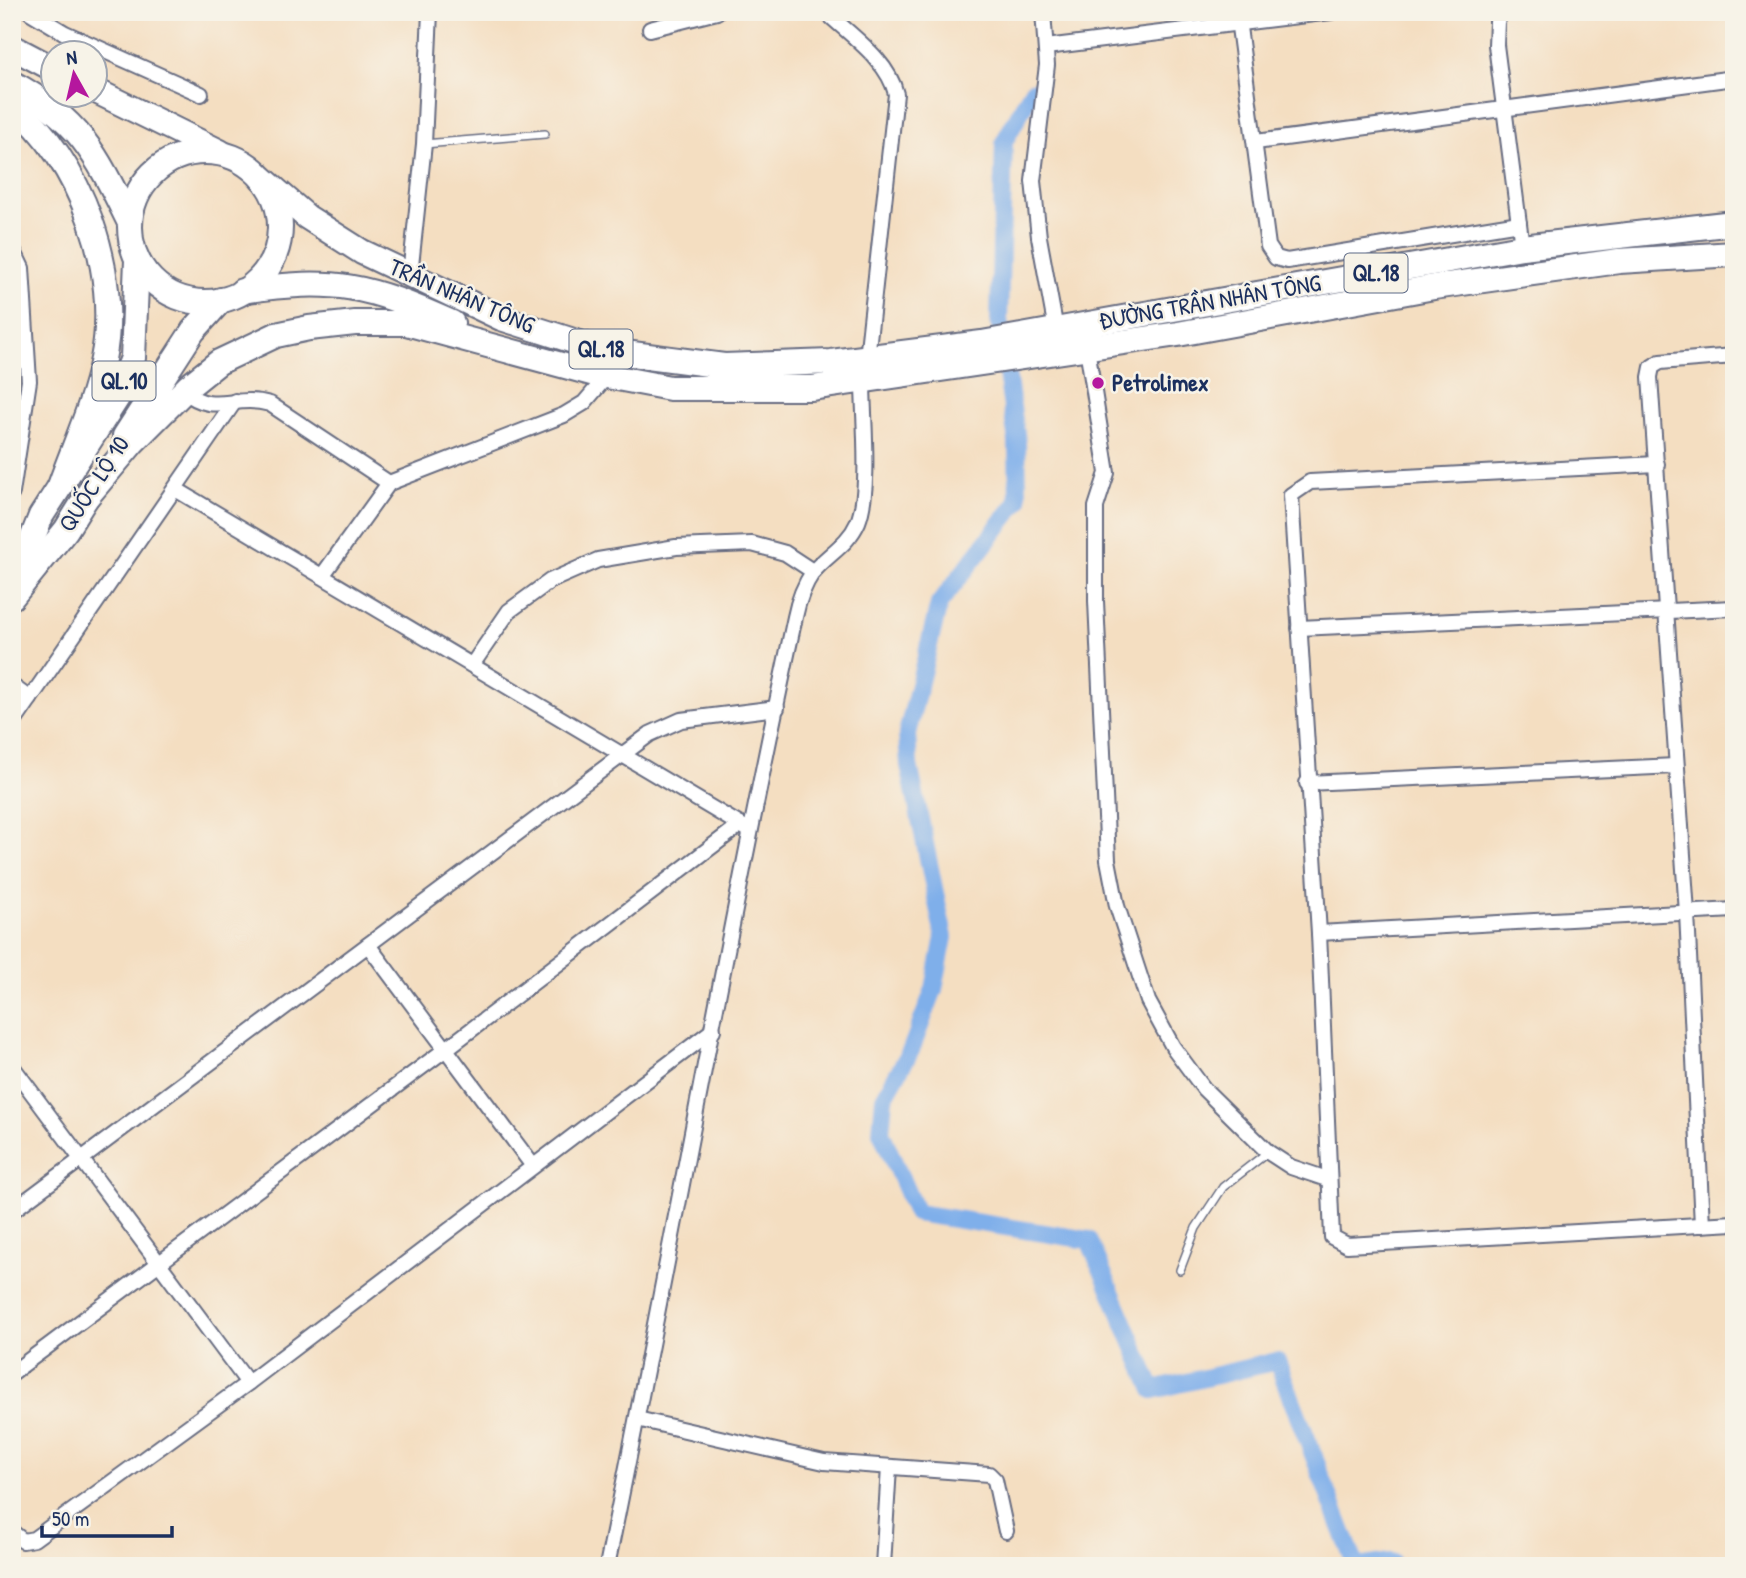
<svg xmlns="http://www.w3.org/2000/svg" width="1746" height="1578" font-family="'Patrick Hand',sans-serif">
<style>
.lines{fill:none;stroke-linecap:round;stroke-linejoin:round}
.canal{stroke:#7fafea;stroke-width:18}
.service-casing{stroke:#676c81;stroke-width:10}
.minor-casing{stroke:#676c81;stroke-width:18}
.trunk-casing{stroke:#676c81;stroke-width:28}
.service{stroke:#fff;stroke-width:7}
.minor{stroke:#fff;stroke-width:14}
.trunk{stroke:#fff;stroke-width:24}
.poi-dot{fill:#b5179e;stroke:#f7f3e8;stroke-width:2.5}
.labels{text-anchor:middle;stroke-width:5;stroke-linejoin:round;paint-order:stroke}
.shield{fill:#f7f3e8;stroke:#5d6a87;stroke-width:2}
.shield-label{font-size:23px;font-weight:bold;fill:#1b2f5e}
.street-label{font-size:24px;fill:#1b2f5e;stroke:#f7f3e8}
.poi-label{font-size:24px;font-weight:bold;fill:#1b2f5e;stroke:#f7f3e8;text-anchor:start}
</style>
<rect width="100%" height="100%" fill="#f7f3e8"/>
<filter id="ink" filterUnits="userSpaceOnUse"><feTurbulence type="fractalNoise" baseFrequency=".0143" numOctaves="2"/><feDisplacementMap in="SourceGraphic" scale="14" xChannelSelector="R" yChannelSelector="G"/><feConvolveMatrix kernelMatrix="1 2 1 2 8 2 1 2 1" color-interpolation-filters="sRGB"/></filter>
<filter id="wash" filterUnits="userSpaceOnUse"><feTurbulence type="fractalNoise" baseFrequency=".00686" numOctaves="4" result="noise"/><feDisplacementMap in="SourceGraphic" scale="28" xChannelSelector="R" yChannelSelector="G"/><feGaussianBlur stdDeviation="1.57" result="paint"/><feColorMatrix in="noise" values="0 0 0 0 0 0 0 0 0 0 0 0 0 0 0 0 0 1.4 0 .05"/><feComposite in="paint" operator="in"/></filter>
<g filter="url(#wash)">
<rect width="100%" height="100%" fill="#f4dec1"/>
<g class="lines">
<!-- canal -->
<g class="canal">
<path d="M1032,91L1004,142L999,319L1017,441L1018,501L939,604L907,734L909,765L944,937L934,989L911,1050L884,1098L881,1132L916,1213L1089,1240L1153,1390L1277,1361L1356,1566"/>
<path d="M1365,1566L1391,1562L1392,1566"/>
</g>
</g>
</g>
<g filter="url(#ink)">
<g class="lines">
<defs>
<g id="service">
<path d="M424,144L545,134"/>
<path d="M1180,1270L1196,1228L1223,1187L1268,1152"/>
</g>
<g id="minor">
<path d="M30,12L65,33L201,94"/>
<path d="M826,12C851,36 888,60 896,94L867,358"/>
<path d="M1043,12L1047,65L1033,181L1039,237L1056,330"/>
<path d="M1237,12L1268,246L1276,258L1287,261L1519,223"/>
<path d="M1501,12L1497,22L1496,45L1522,247"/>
<path d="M650,29L717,12"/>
<path d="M1046,47L1331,12"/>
<path d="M1256,142L1734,78"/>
<path d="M12,247L22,268L29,381L12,493"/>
<path d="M410,275L424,144L430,12"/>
<path d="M1087,348L1107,473L1096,507V601L1108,860L1117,906L1148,1001L1173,1047L1204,1089L1268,1152L1291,1167L1327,1179"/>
<path d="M184,391C215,417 234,393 270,404L389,483"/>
<path d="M1657,464L1310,482L1291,495L1319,933L1332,1237L1347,1245L1734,1223"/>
<path d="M177,490L747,829"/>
<path d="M322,576L389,483L564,415L584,403L607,376"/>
<path d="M1299,628L1734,608"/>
<path d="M472,665L509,611L550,581L598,560L676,547L752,544L785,553L814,572"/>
<path d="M12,686L30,699"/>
<path d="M12,725L235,401"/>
<path d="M1307,783L1676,766"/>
<path d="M1319,933L1734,910"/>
<path d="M368,945L533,1166"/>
<path d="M12,1066L248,1383"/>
<path d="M12,1211L650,734L681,720L777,708"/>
<path d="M1702,1225L1687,913L1650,377L1652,367L1660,362L1734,356"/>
<path d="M12,1373L446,1049L740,825"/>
<path d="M637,1419L824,1462L989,1474L995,1480L1006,1531"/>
<path d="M12,1532L23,1541L34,1539L248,1383L713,1030"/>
<path d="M607,1566C672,1250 727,932 795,617C798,602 804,585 813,572C828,554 848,545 858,522C871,489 863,418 863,381"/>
<path d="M883,1566L889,1467"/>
</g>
<g id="trunk">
<path d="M12,47L52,68"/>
<path d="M12,83C81,120 97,156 130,223"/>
<path d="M94,90L220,152"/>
<path d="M12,104C81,159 121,273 103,359C94,403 75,444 60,486"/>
<circle cx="205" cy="227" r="75"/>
<path d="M262,178L307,217L362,252L501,318L602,350L724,366L831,362L982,343L1522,247L1734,223"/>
<path d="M242,291C336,277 367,285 452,323"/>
<path d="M125,436L193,331L221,300"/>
<path d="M85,499L133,442L189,386L219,362L276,335L309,328L355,323H406L591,373L670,388H812L1178,334L1434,287L1619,261L1734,254"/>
<path d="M15,582L41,516L117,398L133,358L137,260"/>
<path d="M12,597L66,530L94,485"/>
</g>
</defs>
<!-- service casing -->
<use href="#service" class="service-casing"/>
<!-- minor casing -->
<use href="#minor" class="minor-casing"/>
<!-- trunk casing -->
<use href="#trunk" class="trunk-casing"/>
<!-- service -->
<use href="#service" class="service"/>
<!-- minor -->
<use href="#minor" class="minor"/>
<!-- trunk -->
<use href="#trunk" class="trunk"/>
</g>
</g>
<!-- markers -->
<circle class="poi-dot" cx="1098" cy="383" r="7"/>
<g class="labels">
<!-- shield labels -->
<g class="shield">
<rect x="1344.5" y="253.5" width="63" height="39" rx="5"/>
<rect x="569.5" y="329.5" width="63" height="39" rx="5"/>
<rect x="92.5" y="361.5" width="63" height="39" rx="5"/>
</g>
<g class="shield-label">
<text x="1376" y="281">QL.18</text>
<text x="601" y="357">QL.18</text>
<text x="124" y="389">QL.10</text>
</g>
<!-- street labels -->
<g class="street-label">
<text transform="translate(462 296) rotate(23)" y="8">TRẦN NHÂN TÔNG</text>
<text transform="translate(1210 302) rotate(-10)" y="8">ĐƯỜNG TRẦN NHÂN TÔNG</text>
<text transform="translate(94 484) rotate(-57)" y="8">QUỐC LỘ 10</text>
</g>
<!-- poi labels -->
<g class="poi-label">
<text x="1112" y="391">Petrolimex</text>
</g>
</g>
<!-- margin -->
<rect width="1746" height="1578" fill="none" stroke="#f7f3e8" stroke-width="42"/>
<!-- north arrow -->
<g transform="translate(74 74) rotate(352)"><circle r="33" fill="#f7f3e8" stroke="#9fa5b1" stroke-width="2"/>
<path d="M0-5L12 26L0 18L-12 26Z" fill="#b5179e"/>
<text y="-10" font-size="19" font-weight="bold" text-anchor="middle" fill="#1b2f5e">N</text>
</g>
<!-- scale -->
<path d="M42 1526v10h130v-10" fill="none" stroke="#1b2f5e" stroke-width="3.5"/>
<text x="52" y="1526" font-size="21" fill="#1b2f5e" stroke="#f7f3e8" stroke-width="5" paint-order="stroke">50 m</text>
</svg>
